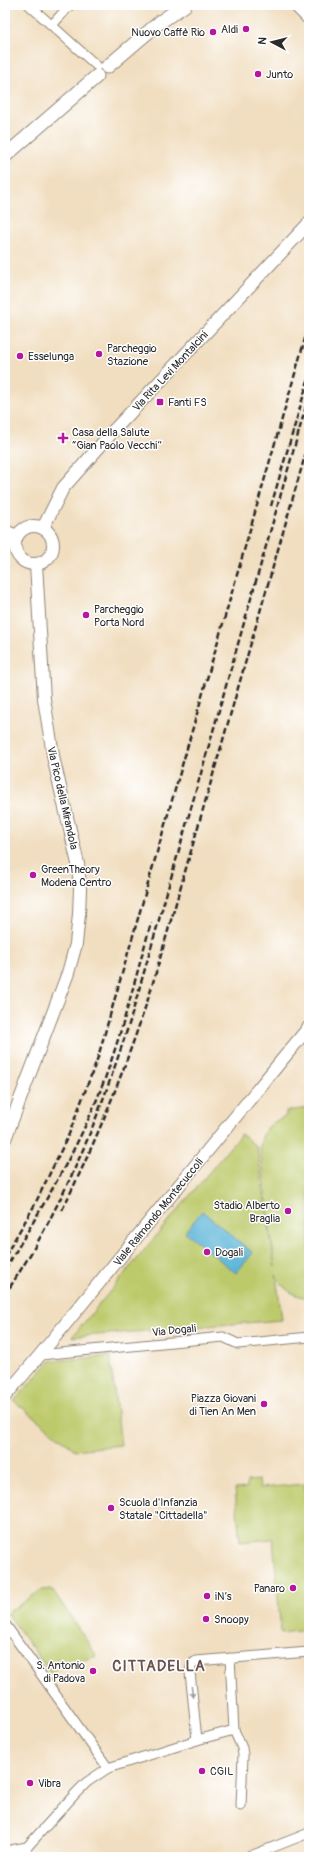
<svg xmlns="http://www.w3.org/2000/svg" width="314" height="1862" font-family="Pangolin,sans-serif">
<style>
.green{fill:#bdca6c;stroke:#747a4c}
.water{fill:#5bb5d8;stroke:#437082}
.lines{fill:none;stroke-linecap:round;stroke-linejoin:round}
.minor-casing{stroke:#8e8476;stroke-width:11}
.tertiary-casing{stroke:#8e8476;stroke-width:14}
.secondary-casing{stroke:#8e8476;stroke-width:15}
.minor{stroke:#fff;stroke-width:9}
.tertiary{stroke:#fff;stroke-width:12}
.secondary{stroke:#fff;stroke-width:13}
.rail{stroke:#2b2b2b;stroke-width:2.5;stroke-dasharray:6 3;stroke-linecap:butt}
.oneway{fill:#a0a0a0}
.poi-dot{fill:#b5179e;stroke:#fff;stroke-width:1.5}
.labels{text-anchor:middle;stroke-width:3;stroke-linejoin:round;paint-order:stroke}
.poi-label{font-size:11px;fill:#2b2b2b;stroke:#fff;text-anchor:start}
.street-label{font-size:11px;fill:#2b2b2b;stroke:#fff}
.district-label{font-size:15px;font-weight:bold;letter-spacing:1px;fill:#6c544f;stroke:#fff}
</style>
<rect width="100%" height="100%" fill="#fff"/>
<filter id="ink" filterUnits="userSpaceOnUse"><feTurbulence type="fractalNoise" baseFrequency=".025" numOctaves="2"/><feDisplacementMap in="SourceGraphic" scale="8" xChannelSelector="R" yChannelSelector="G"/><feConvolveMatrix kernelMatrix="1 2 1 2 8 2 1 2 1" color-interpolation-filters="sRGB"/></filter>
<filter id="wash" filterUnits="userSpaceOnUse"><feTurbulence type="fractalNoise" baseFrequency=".012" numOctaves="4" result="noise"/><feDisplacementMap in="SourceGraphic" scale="16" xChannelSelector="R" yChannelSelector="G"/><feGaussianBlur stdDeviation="0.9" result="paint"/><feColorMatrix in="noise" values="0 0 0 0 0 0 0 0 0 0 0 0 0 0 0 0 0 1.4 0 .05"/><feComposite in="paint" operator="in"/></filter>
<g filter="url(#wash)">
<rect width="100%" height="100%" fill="#f1dec0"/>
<!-- green -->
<g class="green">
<path d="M309,1108V1298C292,1296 283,1289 276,1275L282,1320L72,1337L241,1134L257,1147L275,1267L260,1148C261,1130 271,1122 286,1116V1111Z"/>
<path d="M110,1356L121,1445L75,1450L14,1401L50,1361Z"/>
<path d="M259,1480L260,1488L304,1484L309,1547V1630L281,1633L273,1539L240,1542L235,1489L247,1488V1481Z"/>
<path d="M52,1589L97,1656L62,1666L51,1674L7,1613L41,1590Z"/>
</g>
<!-- water -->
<path class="water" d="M202,1211L253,1253L236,1273L185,1232Z"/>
</g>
<g filter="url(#ink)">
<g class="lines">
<defs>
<g id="minor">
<path d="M29,5L97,66"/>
<path d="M293,5L309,21"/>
<path d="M52,25L70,5"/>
<path d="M40,1355L223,1337L238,1344L309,1337"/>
<path d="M5,1624L108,1768"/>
<path d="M230,1658L234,1730L197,1740L190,1672L192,1664L196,1661C234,1658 271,1655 309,1652"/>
<path d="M234,1730L242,1748L243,1755L241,1806"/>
<path d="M5,1851L27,1847"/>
<path d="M22,1857L27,1847L76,1793L87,1782L108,1768L197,1740"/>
<path d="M248,1857L309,1833"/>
</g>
<g id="tertiary">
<circle cx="34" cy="545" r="19"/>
<path d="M43,528L63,488L115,429L309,223"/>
<path d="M5,531L17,536"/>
<path d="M5,1139L68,973L76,944L79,914L80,889L78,864L54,761L44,699L36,564"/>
<path d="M5,1396L40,1355L309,1027"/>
</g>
<g id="secondary">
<path d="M107,67L160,22L185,5"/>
<path d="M5,156L97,76"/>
</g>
</defs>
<!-- minor casing -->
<use href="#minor" class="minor-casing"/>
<!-- tertiary casing -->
<use href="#tertiary" class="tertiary-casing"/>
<!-- secondary casing -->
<use href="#secondary" class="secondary-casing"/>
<!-- minor -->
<use href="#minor" class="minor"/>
<!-- tertiary -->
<use href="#tertiary" class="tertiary"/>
<!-- secondary -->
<use href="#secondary" class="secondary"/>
<!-- rail -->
<g class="rail">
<path d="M271,506L309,377"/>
<path d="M62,1210C98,1138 125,1069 150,993L309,442"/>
<path d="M5,1256L34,1206L69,1134L98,1057L309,325"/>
<path d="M5,1270C35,1218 68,1166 92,1111C118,1051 133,986 151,923"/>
<path d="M5,1295C22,1268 40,1240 54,1211C86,1150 109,1086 130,1021L309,396"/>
</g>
</g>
<!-- one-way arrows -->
<defs><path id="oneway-solid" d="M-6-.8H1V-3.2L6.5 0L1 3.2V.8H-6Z"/></defs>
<use class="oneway" href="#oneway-solid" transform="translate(192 1692) rotate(84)"/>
</g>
<!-- markers -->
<g class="poi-dot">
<circle cx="246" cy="29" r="4"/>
<circle cx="213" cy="32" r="4"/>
<circle cx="258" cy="74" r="4"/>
<circle cx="99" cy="354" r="4"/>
<circle cx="20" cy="356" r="4"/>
<rect x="156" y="398" width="8" height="8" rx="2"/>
<path d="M61 432h4v4h4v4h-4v4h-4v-4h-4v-4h4z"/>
<circle cx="86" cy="615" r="4"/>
<circle cx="33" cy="875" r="4"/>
<circle cx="288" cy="1211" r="4"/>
<circle cx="207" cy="1252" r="4"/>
<circle cx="264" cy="1404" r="4"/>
<circle cx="111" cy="1508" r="4"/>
<circle cx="293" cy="1588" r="4"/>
<circle cx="207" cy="1596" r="4"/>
<circle cx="206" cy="1619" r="4"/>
<circle cx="93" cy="1671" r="4"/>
<circle cx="202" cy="1771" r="4"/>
<circle cx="30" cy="1783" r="4"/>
</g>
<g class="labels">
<!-- poi labels -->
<g class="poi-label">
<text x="238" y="33" text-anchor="end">Aldi</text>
<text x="205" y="36" text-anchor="end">Nuovo Caffè Rio</text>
<text x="266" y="78">Junto</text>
<text x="107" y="352">Parcheggio<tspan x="107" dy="13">Stazione</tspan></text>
<text x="28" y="360">Esselunga</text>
<text x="168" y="406">Fanti FS</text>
<text x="72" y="436">Casa della Salute<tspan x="72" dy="13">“Gian Paolo Vecchi”</tspan></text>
<text x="94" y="613">Parcheggio<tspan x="94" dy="13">Porta Nord</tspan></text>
<text x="41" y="873">GreenTheory<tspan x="41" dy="13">Modena Centro</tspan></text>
<text x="280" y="1209" text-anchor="end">Stadio Alberto<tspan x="280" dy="13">Braglia</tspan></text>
<text x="215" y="1256">Dogali</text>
<text x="256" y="1402" text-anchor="end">Piazza Giovani<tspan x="256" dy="13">di Tien An Men</tspan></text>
<text x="119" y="1506">Scuola d'Infanzia<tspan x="119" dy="13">Statale "Cittadella"</tspan></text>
<text x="285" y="1592" text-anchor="end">Panaro</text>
<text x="215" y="1600">iN’s</text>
<text x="214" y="1623">Snoopy</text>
<text x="85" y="1669" text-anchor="end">S. Antonio<tspan x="85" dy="13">di Padova</tspan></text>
<text x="210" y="1775">CGIL</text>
<text x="38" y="1787">Vibra</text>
</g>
<!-- street labels -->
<g class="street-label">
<text transform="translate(170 371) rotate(-47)" y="4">Via Rita Levi Montalcini</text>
<text transform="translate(63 798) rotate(77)" y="4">Via Pico della Mirandola</text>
<text transform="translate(158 1212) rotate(-51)" y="4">Viale Raimondo Montecuccoli</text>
<text transform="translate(174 1330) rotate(-6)" y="4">Via Dogali</text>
</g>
<!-- district labels -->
<g class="district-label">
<text x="159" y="1671">CITTADELLA</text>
</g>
</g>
<!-- margin -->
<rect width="314" height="1862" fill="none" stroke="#fff" stroke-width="20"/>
<!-- north arrow -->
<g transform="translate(272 42) rotate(277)" stroke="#ffffff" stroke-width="3" paint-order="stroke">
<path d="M0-3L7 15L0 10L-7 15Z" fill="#2b2b2b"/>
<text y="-6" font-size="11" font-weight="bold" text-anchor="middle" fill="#2b2b2b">N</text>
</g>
</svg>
